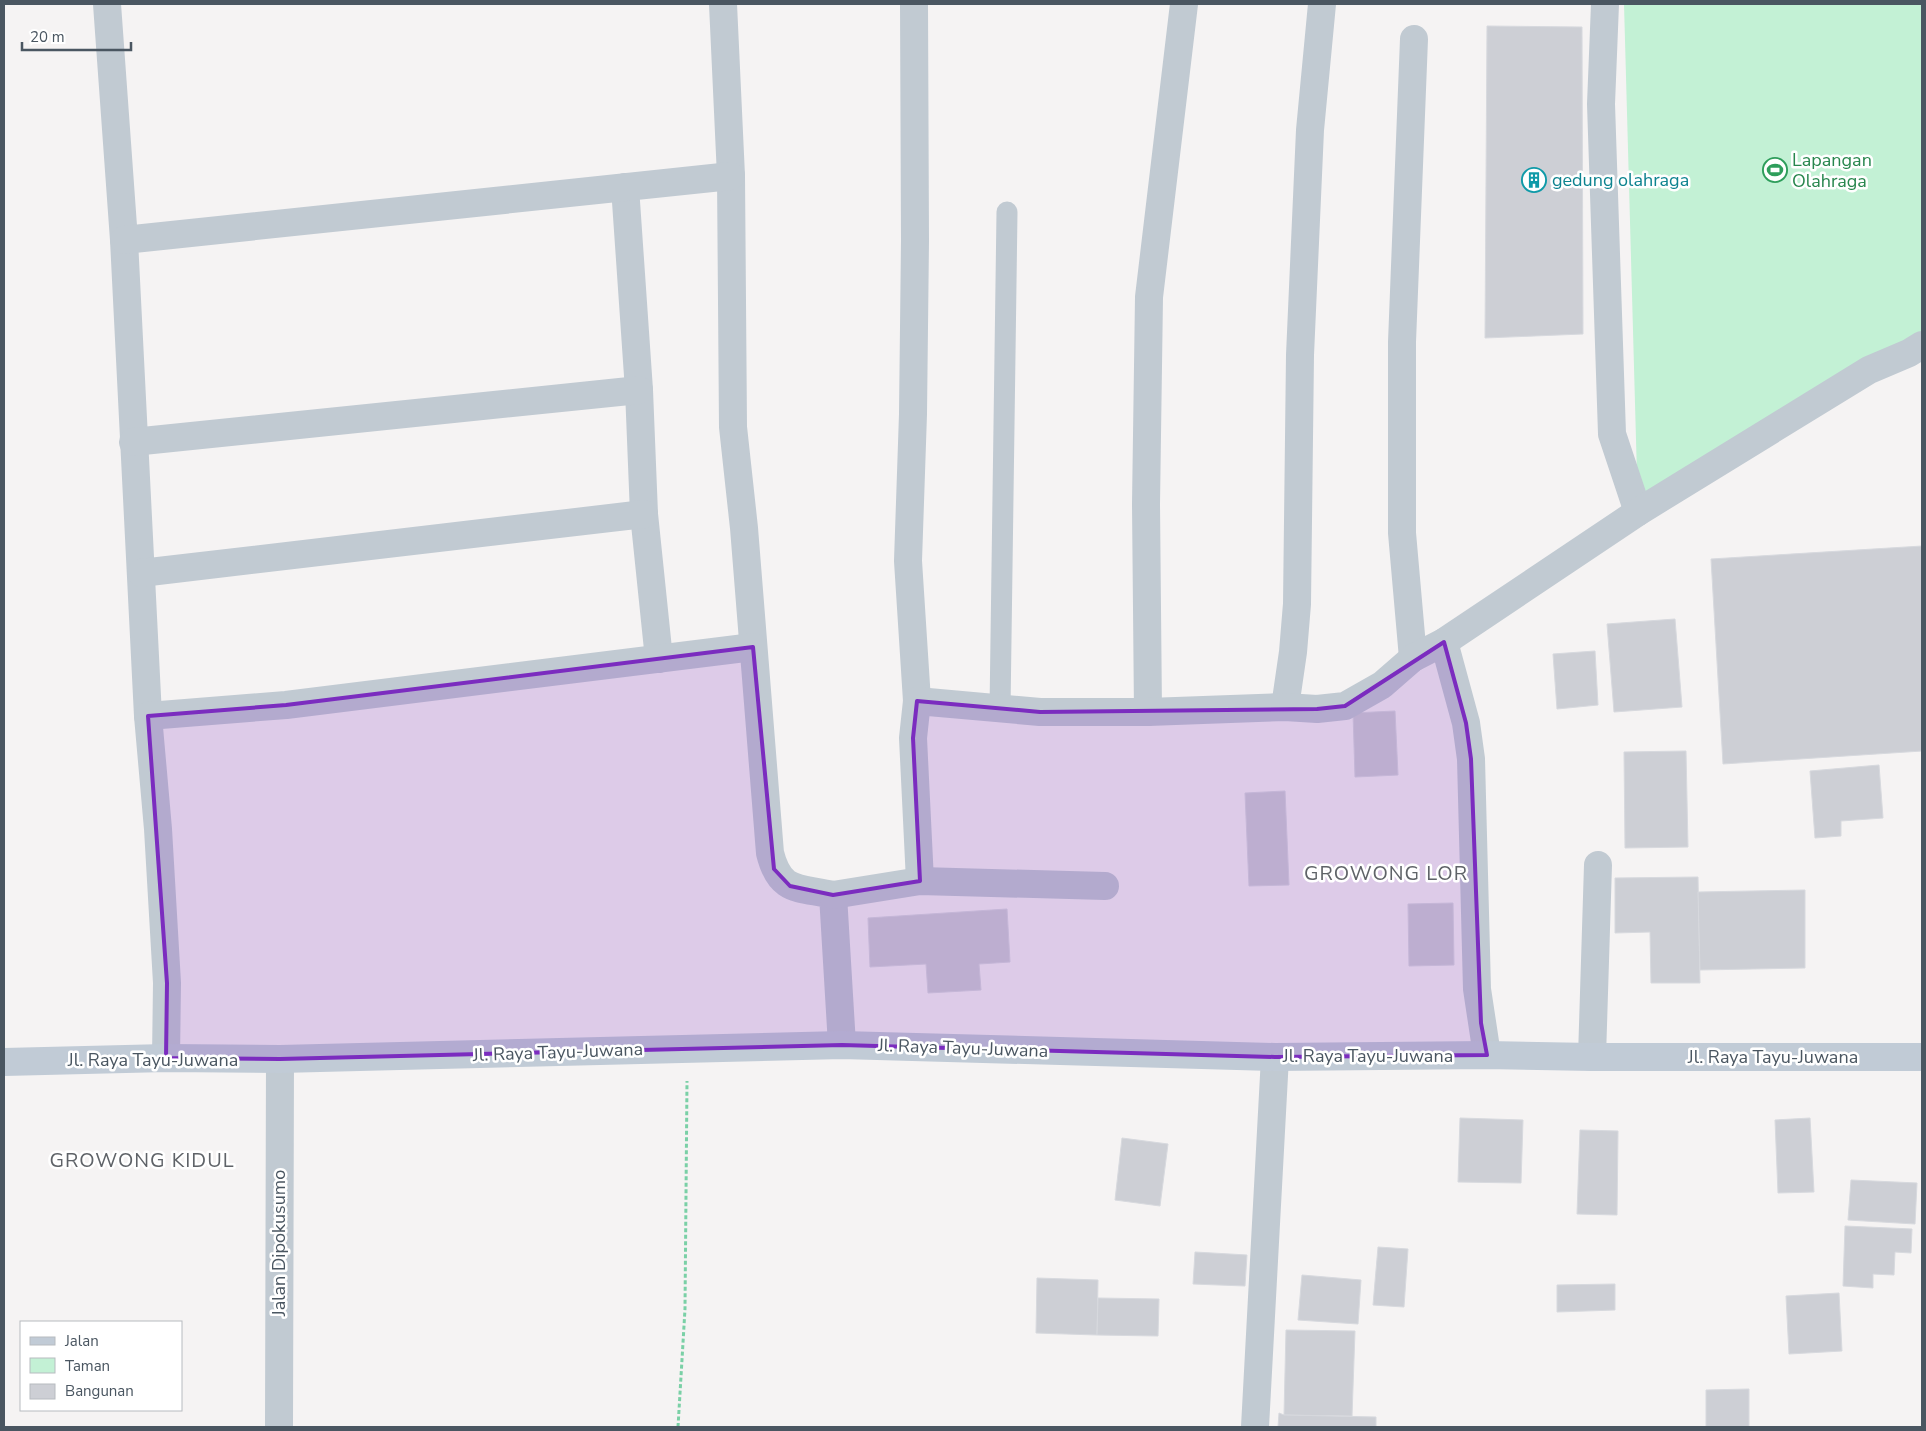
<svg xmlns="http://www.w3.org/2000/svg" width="1926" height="1431" font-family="'Nunito Sans',sans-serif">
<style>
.green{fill:#c3f1d5}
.building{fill:#cdcfd5;stroke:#d7d9de}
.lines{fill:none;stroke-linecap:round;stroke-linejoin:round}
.path{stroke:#7ad0a6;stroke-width:3;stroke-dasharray:4 2.5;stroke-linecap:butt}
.lane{stroke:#c1cad2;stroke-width:21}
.street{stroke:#c1cad2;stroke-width:28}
.secondary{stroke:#c1cbd6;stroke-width:28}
.marked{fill:#7b2cbf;fill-opacity:0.2;stroke:#7b2cbf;stroke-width:4;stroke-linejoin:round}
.labels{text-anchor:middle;stroke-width:5;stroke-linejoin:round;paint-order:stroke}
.leisure-label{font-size:18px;fill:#27864d;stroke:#fff;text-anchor:start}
.culture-label{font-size:18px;fill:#0d838f;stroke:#fff;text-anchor:start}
.street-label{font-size:18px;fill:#4a5661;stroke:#fff}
.quarter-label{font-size:20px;letter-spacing:1px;fill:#5f6368;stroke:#fff}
</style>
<rect width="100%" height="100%" fill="#f5f3f3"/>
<!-- green -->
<path class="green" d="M1624,4H1922V337L1638,512Z"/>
<!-- building -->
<g class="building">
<path d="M1487,26L1582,27L1583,334L1485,338Z"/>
<path d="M1922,546V751L1723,764L1711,559Z"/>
<path d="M1675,619L1682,707L1614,712L1607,624Z"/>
<path d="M1595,651L1598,705L1557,709L1553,654Z"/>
<path d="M1395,711L1398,775L1355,777L1353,713Z"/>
<path d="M1686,751L1688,847L1625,848L1624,752Z"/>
<path d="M1879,765L1883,818L1841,821V836L1815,838L1810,771Z"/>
<path d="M1285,791L1289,885L1249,886L1245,793Z"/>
<path d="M1698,877L1700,983H1651L1650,932L1615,933V878Z"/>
<path d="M1805,890V968L1700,970L1698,892Z"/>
<path d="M1453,903L1454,965L1409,966L1408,904Z"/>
<path d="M1007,909L1010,962L979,964L981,990L928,993L926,964L870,967L868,918Z"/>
<path d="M1460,1118L1523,1120L1521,1183L1458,1182Z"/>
<path d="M1810,1118L1814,1192L1778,1193L1775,1120Z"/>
<path d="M1580,1130L1618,1131L1617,1215L1577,1214Z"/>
<path d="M1122,1138L1168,1144L1160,1206L1115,1200Z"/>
<path d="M1851,1180L1917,1183L1915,1224L1848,1220Z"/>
<path d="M1845,1226L1912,1229L1911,1253L1895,1252L1894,1275L1873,1274V1288L1843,1286Z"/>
<path d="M1378,1247L1408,1249L1404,1307L1373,1305Z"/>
<path d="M1195,1252L1247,1255L1245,1286L1193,1284Z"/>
<path d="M1302,1275L1361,1280L1358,1324L1298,1320Z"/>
<path d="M1037,1278L1098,1280L1097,1335L1036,1333Z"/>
<path d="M1615,1284V1310L1557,1312V1285Z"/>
<path d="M1839,1293L1842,1351L1789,1354L1786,1296Z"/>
<path d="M1098,1298L1159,1299L1158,1336L1097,1335Z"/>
<path d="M1286,1330L1355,1331L1352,1416L1284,1415Z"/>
<path d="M1749,1389V1427H1706V1390Z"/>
<path d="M1279,1413L1284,1415L1376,1417V1427H1278Z"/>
</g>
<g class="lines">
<!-- path -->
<path class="path" d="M678,1427L685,1309L687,1081"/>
<!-- lane -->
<path class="lane" d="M1000,710L1007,212"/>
<!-- street -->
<g class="street">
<path d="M107,4L124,240L148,716L158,829L167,983L166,1058"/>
<path d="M723,4L731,176L733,427L744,528L770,853C780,893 798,887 833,895L842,1045"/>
<path d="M914,4L915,241L913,414L908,561L917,701"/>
<path d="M1605,4L1601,104L1612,434L1638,512"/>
<path d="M625,187L639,390L644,514L659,659"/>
<path d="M124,240L731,176"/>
<path d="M133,442L639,390"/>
<path d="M141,573L644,514"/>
<path d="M1444,642L1466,723L1471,759L1477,989L1487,1055"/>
<path d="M1413,658L1402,533V342L1414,39"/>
<path d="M1285,707L1293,652L1297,604L1300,355L1310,130L1322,4"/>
<path d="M1148,712L1146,504L1149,297L1184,4"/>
<path d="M148,716L286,705L753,647"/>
<path d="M920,881L913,738L917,701L1040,712H1148L1285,707L1317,709L1345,706L1382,685L1413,658L1444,642L1638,512L1869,370L1909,353L1922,345"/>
<path d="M833,895L920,881L1105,886"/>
<path d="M1592,1057L1598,865"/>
<path d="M279,1427L280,1059"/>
<path d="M1255,1427L1275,1057"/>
</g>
<!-- secondary -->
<path class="secondary" d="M4,1062L166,1058L280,1059L842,1045L1275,1057L1487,1055L1592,1057H1922"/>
</g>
<!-- marked area -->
<path class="marked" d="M1444,642L1466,723L1471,759L1481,1023L1487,1055L1275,1057L842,1045L280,1059L166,1058L167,983L148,716L286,705L753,647L774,869L790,886L833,895L920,881L913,738L917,701L1040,712L1317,709L1345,706Z"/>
<!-- icons -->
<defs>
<symbol id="stadium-ring" viewBox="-11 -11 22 22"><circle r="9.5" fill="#fff" stroke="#2e9e5b" stroke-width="1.5"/><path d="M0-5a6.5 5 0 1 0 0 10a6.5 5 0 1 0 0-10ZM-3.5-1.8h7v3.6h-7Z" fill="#2e9e5b"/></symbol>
<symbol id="building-ring" viewBox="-11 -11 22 22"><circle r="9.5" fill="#fff" stroke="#0f9aa8" stroke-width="1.5"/><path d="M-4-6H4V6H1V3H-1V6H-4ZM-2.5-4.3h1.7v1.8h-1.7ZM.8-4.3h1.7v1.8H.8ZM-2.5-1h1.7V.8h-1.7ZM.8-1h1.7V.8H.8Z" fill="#0f9aa8"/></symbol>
</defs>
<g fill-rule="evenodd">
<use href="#stadium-ring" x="1761" y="156" width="28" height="28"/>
<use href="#building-ring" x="1520" y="166" width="28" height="28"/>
</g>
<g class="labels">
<!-- leisure labels -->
<g class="leisure-label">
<text x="1792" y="166">Lapangan<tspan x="1792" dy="21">Olahraga</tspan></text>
</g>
<!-- culture labels -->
<g class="culture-label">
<text x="1552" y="186">gedung olahraga</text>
</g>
<!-- street labels -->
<g class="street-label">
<text transform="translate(963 1048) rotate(2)" y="6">Jl. Raya Tayu-Juwana</text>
<text transform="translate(558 1052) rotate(-2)" y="6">Jl. Raya Tayu-Juwana</text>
<text x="1368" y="1062">Jl. Raya Tayu-Juwana</text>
<text x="1773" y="1063">Jl. Raya Tayu-Juwana</text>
<text x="153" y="1066">Jl. Raya Tayu-Juwana</text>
<text transform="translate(279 1243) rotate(-90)" y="6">Jalan Dipokusumo</text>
</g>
<!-- quarter labels -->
<g class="quarter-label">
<text x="1386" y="880">GROWONG LOR</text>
<text x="142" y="1167">GROWONG KIDUL</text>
</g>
</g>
<!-- border -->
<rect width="1926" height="1431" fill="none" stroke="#4a5661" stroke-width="10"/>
<!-- legend -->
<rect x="20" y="1321" width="162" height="90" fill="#ffffff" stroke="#b7bbc0"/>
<rect x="30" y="1337" width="25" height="8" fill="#c1cbd6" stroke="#b7bbc0"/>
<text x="65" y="1346" font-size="15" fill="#4a5661">Jalan</text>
<rect x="30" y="1358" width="25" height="15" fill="#c3f1d5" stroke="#b7bbc0"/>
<text x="65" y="1371" font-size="15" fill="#4a5661">Taman</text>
<rect x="30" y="1384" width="25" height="15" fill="#cdcfd5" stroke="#b7bbc0"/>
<text x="65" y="1396" font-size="15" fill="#4a5661">Bangunan</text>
<!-- scale -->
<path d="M22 42v8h109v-8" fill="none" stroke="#4a5661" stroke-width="2.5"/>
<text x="30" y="42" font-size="15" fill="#4a5661" stroke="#ffffff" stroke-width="4" paint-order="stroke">20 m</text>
</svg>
